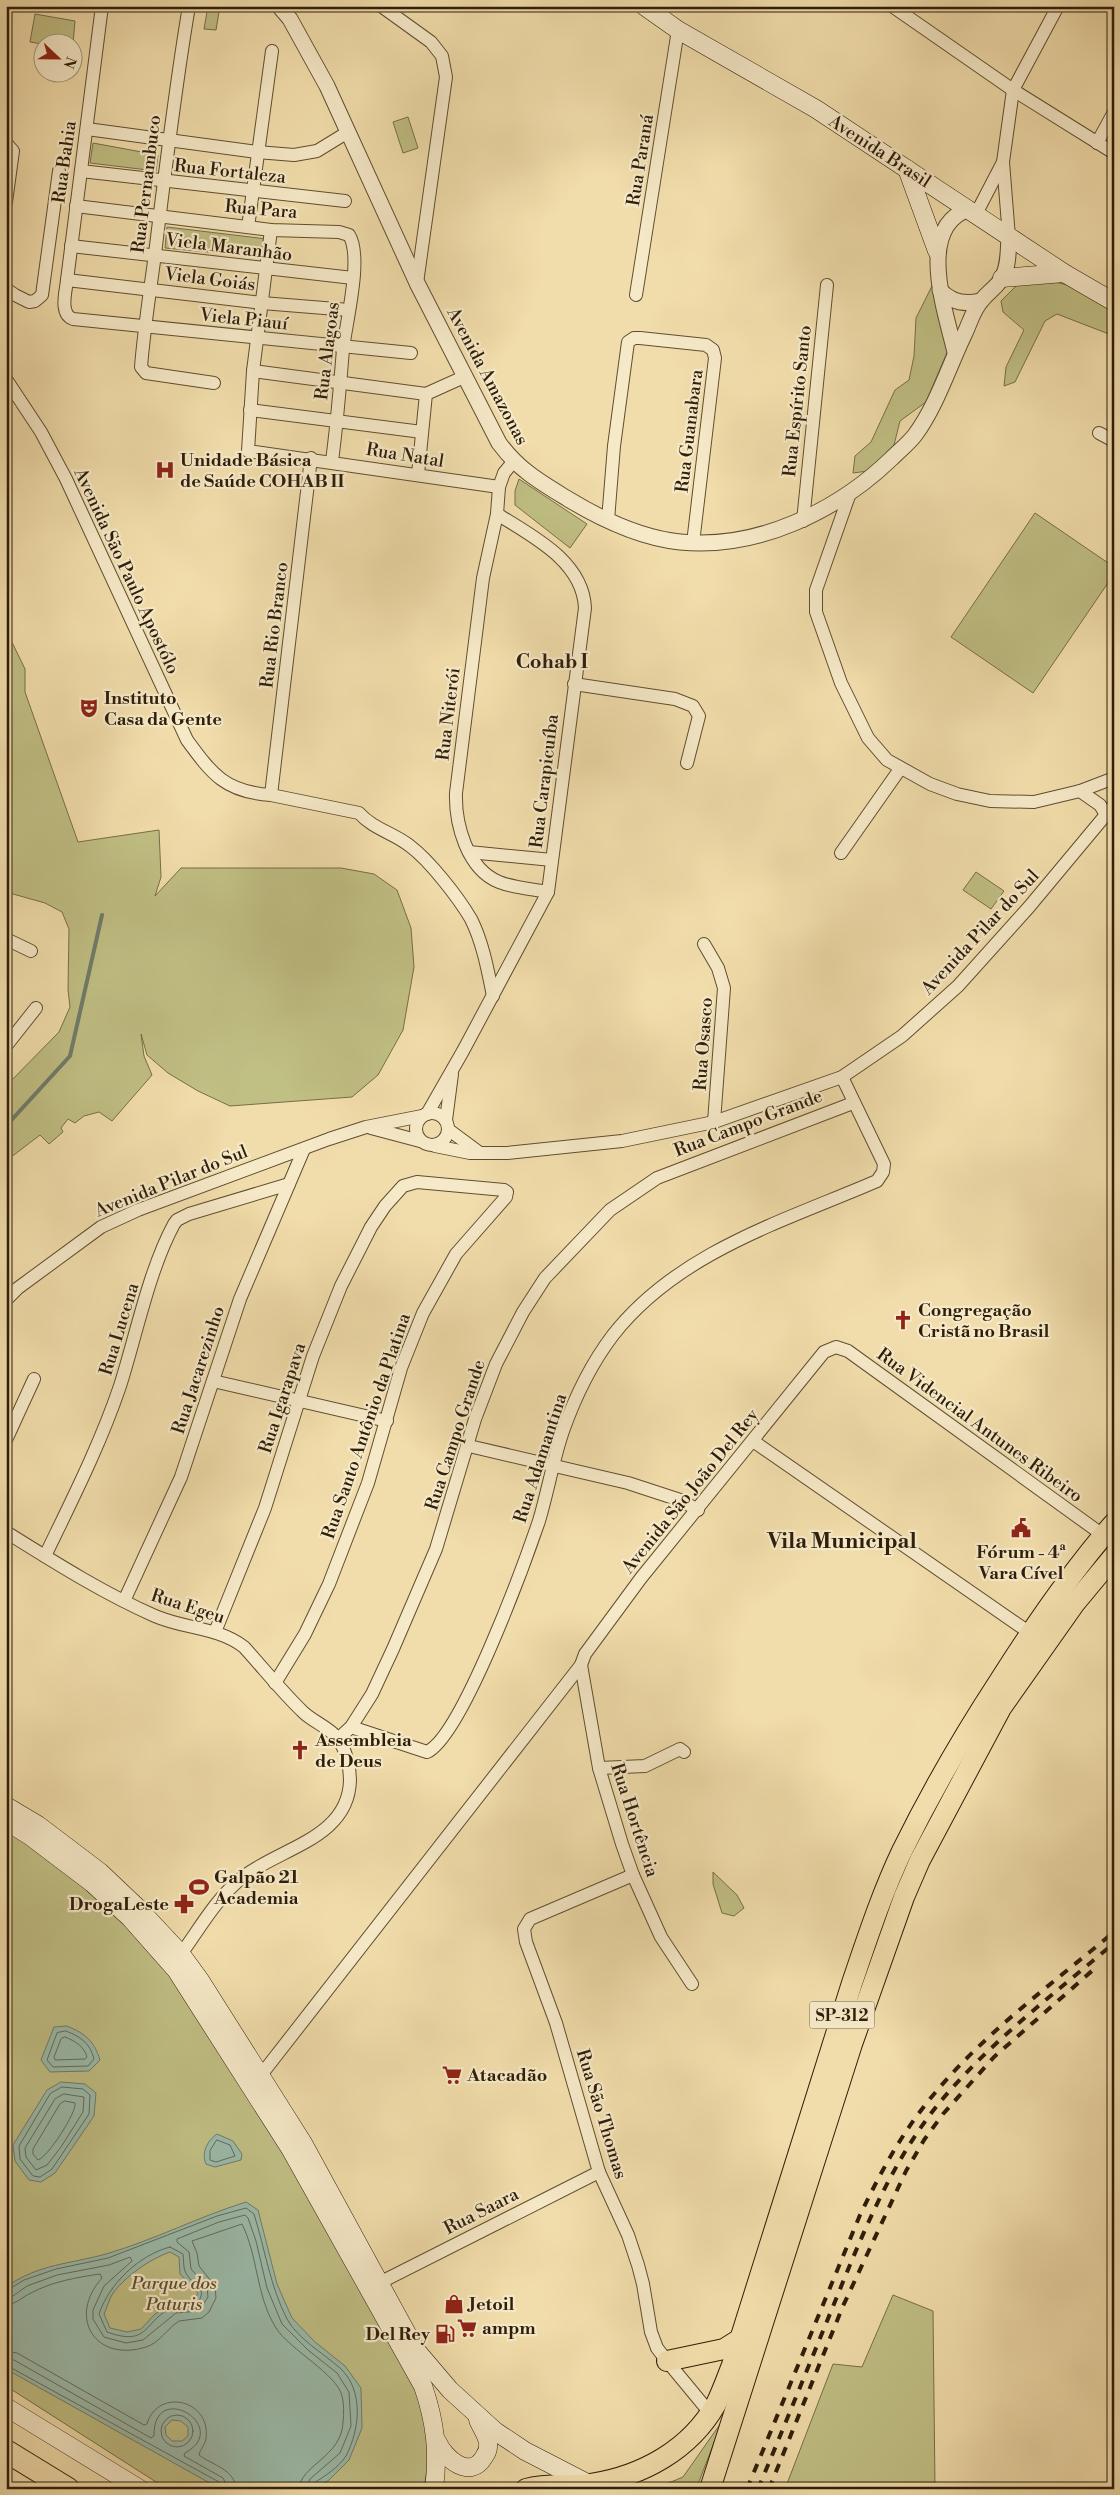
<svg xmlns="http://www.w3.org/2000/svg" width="1120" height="2495" font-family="'Libre Bodoni',serif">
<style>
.green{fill:#c0bf84;stroke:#776e47}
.water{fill:#9bbbab;stroke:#6f7c6b;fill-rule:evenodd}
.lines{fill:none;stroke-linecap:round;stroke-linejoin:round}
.shore{stroke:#646c5a;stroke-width:1}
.stream{stroke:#6f7c6b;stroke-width:4}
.minor-casing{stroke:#5f4e32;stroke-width:14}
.tertiary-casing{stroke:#5f4e32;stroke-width:17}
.secondary-casing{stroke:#2e1e0a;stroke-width:19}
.primary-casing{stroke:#2e1e0a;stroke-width:22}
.motorway-casing{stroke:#2e1e0a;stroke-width:24}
.minor{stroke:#f6e9c8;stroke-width:12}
.tertiary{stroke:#f6e9c8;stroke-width:15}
.secondary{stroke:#f6e9c8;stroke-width:18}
.primary{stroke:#f1ddab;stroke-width:20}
.motorway{stroke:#f1ddab;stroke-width:22}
.rail{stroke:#2e1e0a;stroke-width:4;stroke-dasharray:9 9;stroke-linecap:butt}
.labels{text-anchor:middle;stroke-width:4.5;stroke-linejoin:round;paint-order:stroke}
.shield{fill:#f6e9c8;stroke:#6a5b43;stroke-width:1}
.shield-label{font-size:16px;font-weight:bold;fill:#2e1e0a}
.street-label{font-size:18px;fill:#2e1e0a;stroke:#f6e9c8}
.poi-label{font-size:18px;font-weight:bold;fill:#2e1e0a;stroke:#f6e9c8;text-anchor:start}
.park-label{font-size:18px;font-style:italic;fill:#5a4e2f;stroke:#f6e9c8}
.quarter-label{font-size:20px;font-weight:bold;fill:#2e1e0a;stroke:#f6e9c8}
.district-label{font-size:22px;font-weight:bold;fill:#2e1e0a;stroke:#f6e9c8}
</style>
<rect width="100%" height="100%" fill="#f1ddab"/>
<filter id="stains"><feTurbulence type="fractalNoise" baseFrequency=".004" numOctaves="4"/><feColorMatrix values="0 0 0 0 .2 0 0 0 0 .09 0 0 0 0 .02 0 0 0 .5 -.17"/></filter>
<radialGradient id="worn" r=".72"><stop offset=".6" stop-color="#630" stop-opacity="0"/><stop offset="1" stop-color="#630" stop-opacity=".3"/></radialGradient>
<!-- green -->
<g class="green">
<path d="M208,6H220L216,30L204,29Z"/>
<path d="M35,14L75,21L73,44L72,42L42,44L30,42Z"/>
<path d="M408,117L418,148L403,153L393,122Z"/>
<path d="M93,143L158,155L156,171L90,163Z"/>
<path d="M167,227L267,239L263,257L165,248Z"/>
<path d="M1042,279L1080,288L1114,309V336L1057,314L1045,321L1015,382L1004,386L1006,367L1024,330L1003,312L1001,301L1020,282Z"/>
<path d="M933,284L949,348L926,402L900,421L894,445L868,471L853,473L855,456L871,442L895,390L909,380L914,356L916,318Z"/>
<path d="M519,479L587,524L570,548L515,505V491Z"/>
<path d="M1035,513L1114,567V574L1033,693L951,637Z"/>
<path d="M6,630L25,669V692L78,842L159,830L161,877L155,896L181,868H341L374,874L397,890L411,928L414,967L403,1030L378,1075L352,1097L230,1106L198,1091L168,1073L147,1055L141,1034L144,1056L152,1075L112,1121L99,1112L84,1116L75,1123L68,1119L61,1128L63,1132L49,1144L40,1135L6,1161V1086L59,1032L70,1007L68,990L69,929L62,912L45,903L6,892Z"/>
<path d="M976,872L1004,891L991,909L963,890Z"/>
<path d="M6,1824L79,1879L147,1945L219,2034L426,2399L431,2441L424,2489H167L6,2386Z"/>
<path d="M713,1872L737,1895L744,1908L734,1916L722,1913L713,1884Z"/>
<path d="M893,2295L933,2311L935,2489H785L833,2364L862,2367Z"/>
<path d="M723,2420L696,2489H654L683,2477Z"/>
</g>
<!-- water -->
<g class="water">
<path d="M67,2026C86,2034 94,2041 100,2060L89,2071L50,2072L41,2060L54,2027Z"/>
<path d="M61,2082L85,2084L96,2093L94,2116L55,2173L41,2182L29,2180L15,2161L13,2145L47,2090Z"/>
<path d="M217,2134L233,2141L242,2154L241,2160L215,2167L206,2164C201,2153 207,2141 217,2134Z"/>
<path d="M246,2202L258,2210L277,2284L292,2318L315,2342L345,2366L361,2388L362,2428L349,2460L329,2480L314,2489H224L215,2486L6,2369V2287C38,2264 70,2264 106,2254C154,2240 198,2217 246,2202ZM170,2252L179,2257L180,2274L198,2293L193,2302L172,2303L155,2314L141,2329L127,2332L110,2328L104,2314C107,2308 109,2299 113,2293C127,2275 150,2259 170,2252ZM172,2420L181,2421L188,2427V2436L182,2441H172L166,2435L165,2427Z"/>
</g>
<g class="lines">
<!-- shore -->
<g class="shore">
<path d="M66,2031C81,2037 90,2043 94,2059L88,2066L53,2067L47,2060L57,2033Z"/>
<path d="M65,2037C75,2041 84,2046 87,2057L85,2059L55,2060L54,2057L61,2039Z"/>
<path d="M62,2087L83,2089L90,2095L89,2114L52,2169L40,2177L33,2176L20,2159L19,2146L50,2094Z"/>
<path d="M64,2094L84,2097L83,2112L61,2147L47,2165L36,2170L26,2157L25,2148L55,2099Z"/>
<path d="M65,2101L75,2103C77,2112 48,2157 38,2160L33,2154V2149L60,2104Z"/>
<path d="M217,2140L230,2145L235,2156L216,2162L210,2160V2151Z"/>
<path d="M170,2247L183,2254C184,2260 183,2266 185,2271C191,2287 210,2283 197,2305C190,2309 182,2304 174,2307C143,2319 151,2348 107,2332L99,2314C109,2284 139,2255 170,2247Z"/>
<path d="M6,2291L24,2280L56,2269L108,2258L217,2216L246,2208L254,2214C265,2249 270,2286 287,2319C298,2339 323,2353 340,2368C364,2390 360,2429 346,2456C339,2467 325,2476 314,2483L313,2489"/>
<path d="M6,2297L13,2296L27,2286L57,2275L109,2265L130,2257L132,2261L104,2286L93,2310V2319L104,2337L126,2343L143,2340L176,2313L199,2311L208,2297L207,2287L191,2269L189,2252L177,2242V2239L219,2222L245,2215L248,2218L256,2241L267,2288L282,2324L308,2350L337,2373L349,2392L351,2426L340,2453L310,2479L306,2489"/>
<path d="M6,2305C17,2304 22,2297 31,2293C51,2282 78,2277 100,2274L102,2278C67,2317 95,2363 146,2347C158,2344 168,2328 179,2321L202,2318L209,2312L216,2298L215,2286L199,2266L197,2253L192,2241L242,2224C258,2256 256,2296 276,2328C290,2350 337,2374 342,2396C344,2403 344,2414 343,2422C342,2457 300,2465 299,2489"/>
<path d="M6,2351L17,2353L144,2425L147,2424C158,2387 211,2400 206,2438C206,2444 200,2449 199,2455C212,2465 235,2469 236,2489"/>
<path d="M6,2359L14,2360L151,2438L154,2436C153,2378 233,2427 185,2453L184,2456L223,2478L228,2489"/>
<path d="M6,2365L219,2482L222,2489"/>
<circle cx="177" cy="2431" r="16"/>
</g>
<!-- stream -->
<path class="stream" d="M6,1126L70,1056L102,915"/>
<defs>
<g id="minor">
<path d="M102,6L67,280C66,291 59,314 73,319L411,353"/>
<path d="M189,6C175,89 165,172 155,254C150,292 144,329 141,367L146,373L214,383"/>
<path d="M381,6L431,42L442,56L446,77L417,283"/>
<path d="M892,6L1013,90L1114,153"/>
<path d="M87,129L257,152L294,155L317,151L348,132"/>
<path d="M6,143L13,151L6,202"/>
<path d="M1097,143L1114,112"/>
<path d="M81,171L345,201"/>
<path d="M76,206L271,230L339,232L349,235C363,257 346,322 343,349C340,387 337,424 332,461"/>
<path d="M976,214L1003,162"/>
<path d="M248,227L272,51"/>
<path d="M271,230L253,371L248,451L499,487L504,473L513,462"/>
<path d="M1009,237L1003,162L1013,90L1058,6"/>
<path d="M71,246L353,278"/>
<path d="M67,280L262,303L349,310"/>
<path d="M6,289L15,295L29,302L35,301L42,295L59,171"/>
<path d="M636,295L678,30"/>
<path d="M253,371L426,394"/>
<path d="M6,379L41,432L66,479L187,740C212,774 225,792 271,795L359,813C373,829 394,833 410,846C430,861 458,897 471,919C483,943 488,971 493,996"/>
<path d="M250,410L422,432"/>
<path d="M1099,433L1114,441"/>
<path d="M418,474L426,394L466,376"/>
<path d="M499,487L497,514L483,578L456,793C455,824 467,869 499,882C514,888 532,889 548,892"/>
<path d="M850,493L816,590V612L841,683L868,738L887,760L930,784L957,794L990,801L1034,802L1080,791L1114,778"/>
<path d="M608,520L614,446L628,342L634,338H640L706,345L713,350L715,358L693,543"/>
<path d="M803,521L827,285"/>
<path d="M574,684L675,699L693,706L699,716L687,763"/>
<path d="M1080,791L1100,805L1106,815"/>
<path d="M271,795L311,458"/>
<path d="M469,852L552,860"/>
<path d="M841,853L900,769"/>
<path d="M6,939L31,951"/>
<path d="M704,944L718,968L724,988L714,1122"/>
<path d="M6,1046L36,1008"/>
<circle cx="432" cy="1129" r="16"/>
<path d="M427,1114L463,1051L548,892L585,608C583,561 532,536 497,514"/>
<path d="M446,1120L452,1074"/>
<path d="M371,1128L420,1141"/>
<path d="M449,1130L480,1153"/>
<path d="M435,1146L470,1153H507L622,1141L714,1122L842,1077L902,1036L958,986L1029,907L1114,805"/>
<path d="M6,1300L18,1288L101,1227L138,1210L329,1139L366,1127L422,1116"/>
<path d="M213,1381L387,1421"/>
<path d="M6,1440L34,1379"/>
<path d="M753,1441L1030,1633"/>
<path d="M469,1446L628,1483L680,1500L698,1510"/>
<path d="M6,1532C54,1562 103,1593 155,1616C185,1629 218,1627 244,1647C264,1669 282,1692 303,1712C313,1722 331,1728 339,1740C346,1751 350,1767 350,1780C349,1838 280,1848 243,1877C217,1897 200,1928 181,1954"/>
<path d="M45,1556C72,1500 100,1445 120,1386C136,1336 149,1270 174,1224L177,1220L189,1214L289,1184"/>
<path d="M124,1601L181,1477L240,1299L304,1149"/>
<path d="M215,1632L265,1508L313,1356L341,1286L371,1227L385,1206L403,1186L417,1182L504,1190L507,1192L506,1197L456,1254L423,1313L401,1368L368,1483L329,1584L305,1634L275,1683"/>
<path d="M351,1727L427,1752C462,1736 525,1562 539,1521C548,1491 553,1460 563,1431C575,1397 591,1364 613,1335C678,1252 784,1221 877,1181L883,1172L884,1164L842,1077"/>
<path d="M338,1739L351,1727L372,1694L393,1649L436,1549L475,1419L496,1364L523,1312L545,1278L610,1210L657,1178L853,1103"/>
<path d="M599,1768L645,1766L680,1749L684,1752"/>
<path d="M633,1875L530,1919L524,1929L526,1942L556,2023L599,2172L628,2235L638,2265L643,2284L651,2332L657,2348L667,2361L710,2413"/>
<path d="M692,1984L661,1937L633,1875L622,1844L599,1768L581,1665L585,1654L641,1578L824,1352L836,1347L848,1351L1114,1543"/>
<path d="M261,2075L581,1665"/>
<path d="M379,2283L599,2172"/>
</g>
<g id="tertiary">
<path d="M279,6L290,19L327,86L417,283L499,443C519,470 540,482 568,499C601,519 641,538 680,542C757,550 837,511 891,459C899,451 909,443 915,435C937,405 949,366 965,333C970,322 974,308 982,300C988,292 998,286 1002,278C1009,266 1008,250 1009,237"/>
<path d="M940,290C951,302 964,305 980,301"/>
<path d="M955,352C946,313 915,227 969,209"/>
</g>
<g id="secondary">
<path d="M644,6L678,30L816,109L1064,273L1114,302"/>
<path d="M907,169L937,251"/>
<path d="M1002,278L1064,273"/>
<path d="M6,1806L38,1825L100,1872L139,1909L181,1954L200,1980L303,2143L416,2350L450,2390L495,2431L525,2451L589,2484"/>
<path d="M6,1821L30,1836L92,1883L130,1918L176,1970L291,2150L423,2386C435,2421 439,2452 434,2489"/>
<path d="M6,2407L140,2489"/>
<path d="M437,2441C444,2458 470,2481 484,2457C487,2453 489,2448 488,2442C486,2434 481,2427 478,2420"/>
</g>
<g id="primary">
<path d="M667,2361L724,2349L740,2339"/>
<path d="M526,2489C548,2483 569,2487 591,2484C642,2476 690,2450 716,2404C722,2392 727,2378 732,2365L852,1983C867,1939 882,1893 902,1851C931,1792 964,1735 1000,1680C1035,1625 1071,1572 1114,1523"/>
<path d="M710,2489L852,2044L904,1897L920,1860L1001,1708L1075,1603L1114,1556"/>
</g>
<path id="motorway" d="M6,2451L68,2489"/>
</defs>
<!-- minor casing -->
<use href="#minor" class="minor-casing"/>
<!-- tertiary casing -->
<use href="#tertiary" class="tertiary-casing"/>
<!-- secondary casing -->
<use href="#secondary" class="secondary-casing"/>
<!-- primary casing -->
<use href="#primary" class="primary-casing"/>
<!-- motorway casing -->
<use href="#motorway" class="motorway-casing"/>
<!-- minor -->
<use href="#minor" class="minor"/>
<!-- tertiary -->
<use href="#tertiary" class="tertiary"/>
<!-- secondary -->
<use href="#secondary" class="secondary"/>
<!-- primary -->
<use href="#primary" class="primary"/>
<!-- motorway -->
<use href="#motorway" class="motorway"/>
<!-- rail -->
<g class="rail">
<path d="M747,2489L860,2215C877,2180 895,2145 919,2113C972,2042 1047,1988 1114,1932"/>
<path d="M758,2489C784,2427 809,2365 834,2304C862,2235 890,2165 936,2107C987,2044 1053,1995 1114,1943"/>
<path d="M769,2489L843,2306L906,2171L924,2140L943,2114L994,2057L1093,1970"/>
</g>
</g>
<!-- icons -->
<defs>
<symbol id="hospital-bare" viewBox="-9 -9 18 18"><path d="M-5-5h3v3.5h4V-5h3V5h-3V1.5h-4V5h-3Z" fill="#8f2418" stroke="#f6e9c8" stroke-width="2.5" paint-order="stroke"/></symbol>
<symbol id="theatre-bare" viewBox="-9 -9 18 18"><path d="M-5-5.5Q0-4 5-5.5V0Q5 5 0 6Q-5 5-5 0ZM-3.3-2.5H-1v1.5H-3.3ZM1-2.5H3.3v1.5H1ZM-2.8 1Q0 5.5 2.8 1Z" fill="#8f2418" stroke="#f6e9c8" stroke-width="2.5" paint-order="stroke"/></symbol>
<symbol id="church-bare" viewBox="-9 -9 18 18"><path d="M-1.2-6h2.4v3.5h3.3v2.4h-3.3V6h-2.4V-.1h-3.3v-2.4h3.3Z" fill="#8f2418" stroke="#f6e9c8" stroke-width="2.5" paint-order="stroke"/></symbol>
<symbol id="civic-bare" viewBox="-9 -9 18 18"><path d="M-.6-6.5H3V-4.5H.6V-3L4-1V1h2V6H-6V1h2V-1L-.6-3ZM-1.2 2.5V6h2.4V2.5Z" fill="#8f2418" stroke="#f6e9c8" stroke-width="2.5" paint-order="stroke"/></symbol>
<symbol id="stadium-bare" viewBox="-9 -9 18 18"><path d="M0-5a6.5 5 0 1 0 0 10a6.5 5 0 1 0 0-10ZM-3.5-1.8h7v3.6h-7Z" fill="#8f2418" stroke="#f6e9c8" stroke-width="2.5" paint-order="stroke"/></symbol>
<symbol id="pharmacy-bare" viewBox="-9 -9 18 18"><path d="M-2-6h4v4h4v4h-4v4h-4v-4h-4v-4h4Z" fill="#8f2418" stroke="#f6e9c8" stroke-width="2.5" paint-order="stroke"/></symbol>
<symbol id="supermarket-bare" viewBox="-9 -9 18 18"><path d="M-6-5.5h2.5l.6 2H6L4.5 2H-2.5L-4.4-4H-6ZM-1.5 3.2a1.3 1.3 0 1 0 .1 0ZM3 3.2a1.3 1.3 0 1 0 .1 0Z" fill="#8f2418" stroke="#f6e9c8" stroke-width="2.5" paint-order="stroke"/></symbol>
<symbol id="shop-bare" viewBox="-9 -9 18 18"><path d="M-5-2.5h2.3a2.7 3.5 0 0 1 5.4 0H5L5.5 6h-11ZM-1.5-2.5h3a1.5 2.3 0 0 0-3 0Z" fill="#8f2418" stroke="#f6e9c8" stroke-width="2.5" paint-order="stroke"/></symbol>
<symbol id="fuel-bare" viewBox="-9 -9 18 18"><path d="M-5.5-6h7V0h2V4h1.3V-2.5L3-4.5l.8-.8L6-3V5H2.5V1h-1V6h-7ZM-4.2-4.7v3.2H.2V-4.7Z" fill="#8f2418" stroke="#f6e9c8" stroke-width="2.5" paint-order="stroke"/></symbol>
</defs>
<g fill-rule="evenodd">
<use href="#hospital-bare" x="151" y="456" width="28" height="28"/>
<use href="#theatre-bare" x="75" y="694" width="28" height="28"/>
<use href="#church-bare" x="889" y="1306" width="28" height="28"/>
<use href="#civic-bare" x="1007" y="1514" width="28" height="28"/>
<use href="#church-bare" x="286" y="1736" width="28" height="28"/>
<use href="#stadium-bare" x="185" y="1873" width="28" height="28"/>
<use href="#pharmacy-bare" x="170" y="1890" width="28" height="28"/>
<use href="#supermarket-bare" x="438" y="2061" width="28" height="28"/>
<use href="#shop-bare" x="440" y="2290" width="28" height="28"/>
<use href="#supermarket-bare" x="453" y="2314" width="28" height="28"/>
<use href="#fuel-bare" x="431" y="2320" width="28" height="28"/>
</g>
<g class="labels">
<!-- shield labels -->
<rect class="shield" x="809.5" y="2001.5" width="65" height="27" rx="4"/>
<g class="shield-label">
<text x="842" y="2021">SP-312</text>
</g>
<!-- street labels -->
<g class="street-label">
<text transform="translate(880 151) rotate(33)" y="6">Avenida Brasil</text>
<text transform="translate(640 160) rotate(-81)" y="6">Rua Paraná</text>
<text transform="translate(64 162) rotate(-82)" y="6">Rua Bahia</text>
<text transform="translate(230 171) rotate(6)" y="6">Rua Fortaleza</text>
<text transform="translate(146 184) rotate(-83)" y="6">Rua Pernambuco</text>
<text transform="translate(261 209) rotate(5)" y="6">Rua Para</text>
<text transform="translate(229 247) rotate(7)" y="6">Viela Maranhão</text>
<text transform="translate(210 279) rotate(7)" y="6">Viela Goiás</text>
<text transform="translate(244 319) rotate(6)" y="6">Viela Piauí</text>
<text transform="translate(327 351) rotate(-83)" y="6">Rua Alagoas</text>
<text transform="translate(488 376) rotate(62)" y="6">Avenida Amazonas</text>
<text transform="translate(797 401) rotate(-84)" y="6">Rua Espírito Santo</text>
<text transform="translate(689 431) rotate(-83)" y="6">Rua Guanabara</text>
<text transform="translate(405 455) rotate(9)" y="6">Rua Natal</text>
<text transform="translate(127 571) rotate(65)" y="6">Avenida São Paulo Apostólo</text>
<text transform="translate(274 625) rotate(-83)" y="6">Rua Rio Branco</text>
<text transform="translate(448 714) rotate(-83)" y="6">Rua Niterói</text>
<text transform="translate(544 781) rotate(-83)" y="6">Rua Carapicuíba</text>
<text transform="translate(980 932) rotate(-47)" y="6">Avenida Pilar do Sul</text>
<text transform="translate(703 1044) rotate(-86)" y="6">Rua Osasco</text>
<text transform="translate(748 1123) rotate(-21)" y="6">Rua Campo Grande</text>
<text transform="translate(171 1181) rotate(-22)" y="6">Avenida Pilar do Sul</text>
<text transform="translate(119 1329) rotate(-73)" y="6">Rua Lucena</text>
<text transform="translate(198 1370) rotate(-72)" y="6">Rua Jacarezinho</text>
<text transform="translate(282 1398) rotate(-72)" y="6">Rua Igarapava</text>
<text transform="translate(980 1425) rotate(36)" y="6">Rua Videncial Antunes Ribeiro</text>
<text transform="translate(366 1426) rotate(-71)" y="6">Rua Santo Antônio da Platina</text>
<text transform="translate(455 1435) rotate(-72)" y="6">Rua Campo Grande</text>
<text transform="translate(540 1458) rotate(-72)" y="6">Rua Adamantina</text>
<text transform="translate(690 1491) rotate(-51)" y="6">Avenida São João Del Rey</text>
<text transform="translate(188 1606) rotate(18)" y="6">Rua Egeu</text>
<text transform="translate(635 1820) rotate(72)" y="6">Rua Hortência</text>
<text transform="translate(602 2114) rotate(73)" y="6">Rua São Thomas</text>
<text transform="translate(481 2211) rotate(-27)" y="6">Rua Saara</text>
</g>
<!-- poi labels -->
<g class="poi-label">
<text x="180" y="466">Unidade Básica<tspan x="180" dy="21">de Saúde COHAB II</tspan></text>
<text x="104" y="704">Instituto<tspan x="104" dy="21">Casa da Gente</tspan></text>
<text x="918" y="1316">Congregação<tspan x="918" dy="21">Cristã no Brasil</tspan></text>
<text x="1021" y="1558" text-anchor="middle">Fórum - 4ª<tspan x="1021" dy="21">Vara Cível</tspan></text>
<text x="315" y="1746">Assembleia<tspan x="315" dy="21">de Deus</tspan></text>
<text x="214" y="1883">Galpão 21<tspan x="214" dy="21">Academia</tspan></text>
<text x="169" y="1910" text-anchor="end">DrogaLeste</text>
<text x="467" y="2081">Atacadão</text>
<text x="469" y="2310">Jetoil</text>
<text x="482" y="2334">ampm</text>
<text x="430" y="2340" text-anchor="end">Del Rey</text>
</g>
<!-- park labels -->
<g class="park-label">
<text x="174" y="2289">Parque dos<tspan x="174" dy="21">Paturis</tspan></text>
</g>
<!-- quarter labels -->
<g class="quarter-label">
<text x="552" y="668">Cohab I</text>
</g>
<!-- district labels -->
<g class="district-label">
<text x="842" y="1548">Vila Municipal</text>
</g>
</g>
<!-- margin -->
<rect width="1120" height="2495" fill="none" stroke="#f1ddab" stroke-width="25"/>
<rect x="8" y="8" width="1105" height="2480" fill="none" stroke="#2e1e0a" stroke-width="2.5"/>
<rect x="12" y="12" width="1095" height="2470" fill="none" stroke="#2e1e0a"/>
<!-- north arrow -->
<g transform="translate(58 58) rotate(112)"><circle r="24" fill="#f6e9c8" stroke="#a6987c"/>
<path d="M0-4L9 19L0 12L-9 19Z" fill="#8f2418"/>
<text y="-8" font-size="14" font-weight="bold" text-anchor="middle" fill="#2e1e0a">N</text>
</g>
<rect width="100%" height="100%" filter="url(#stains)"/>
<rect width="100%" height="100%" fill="url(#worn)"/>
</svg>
